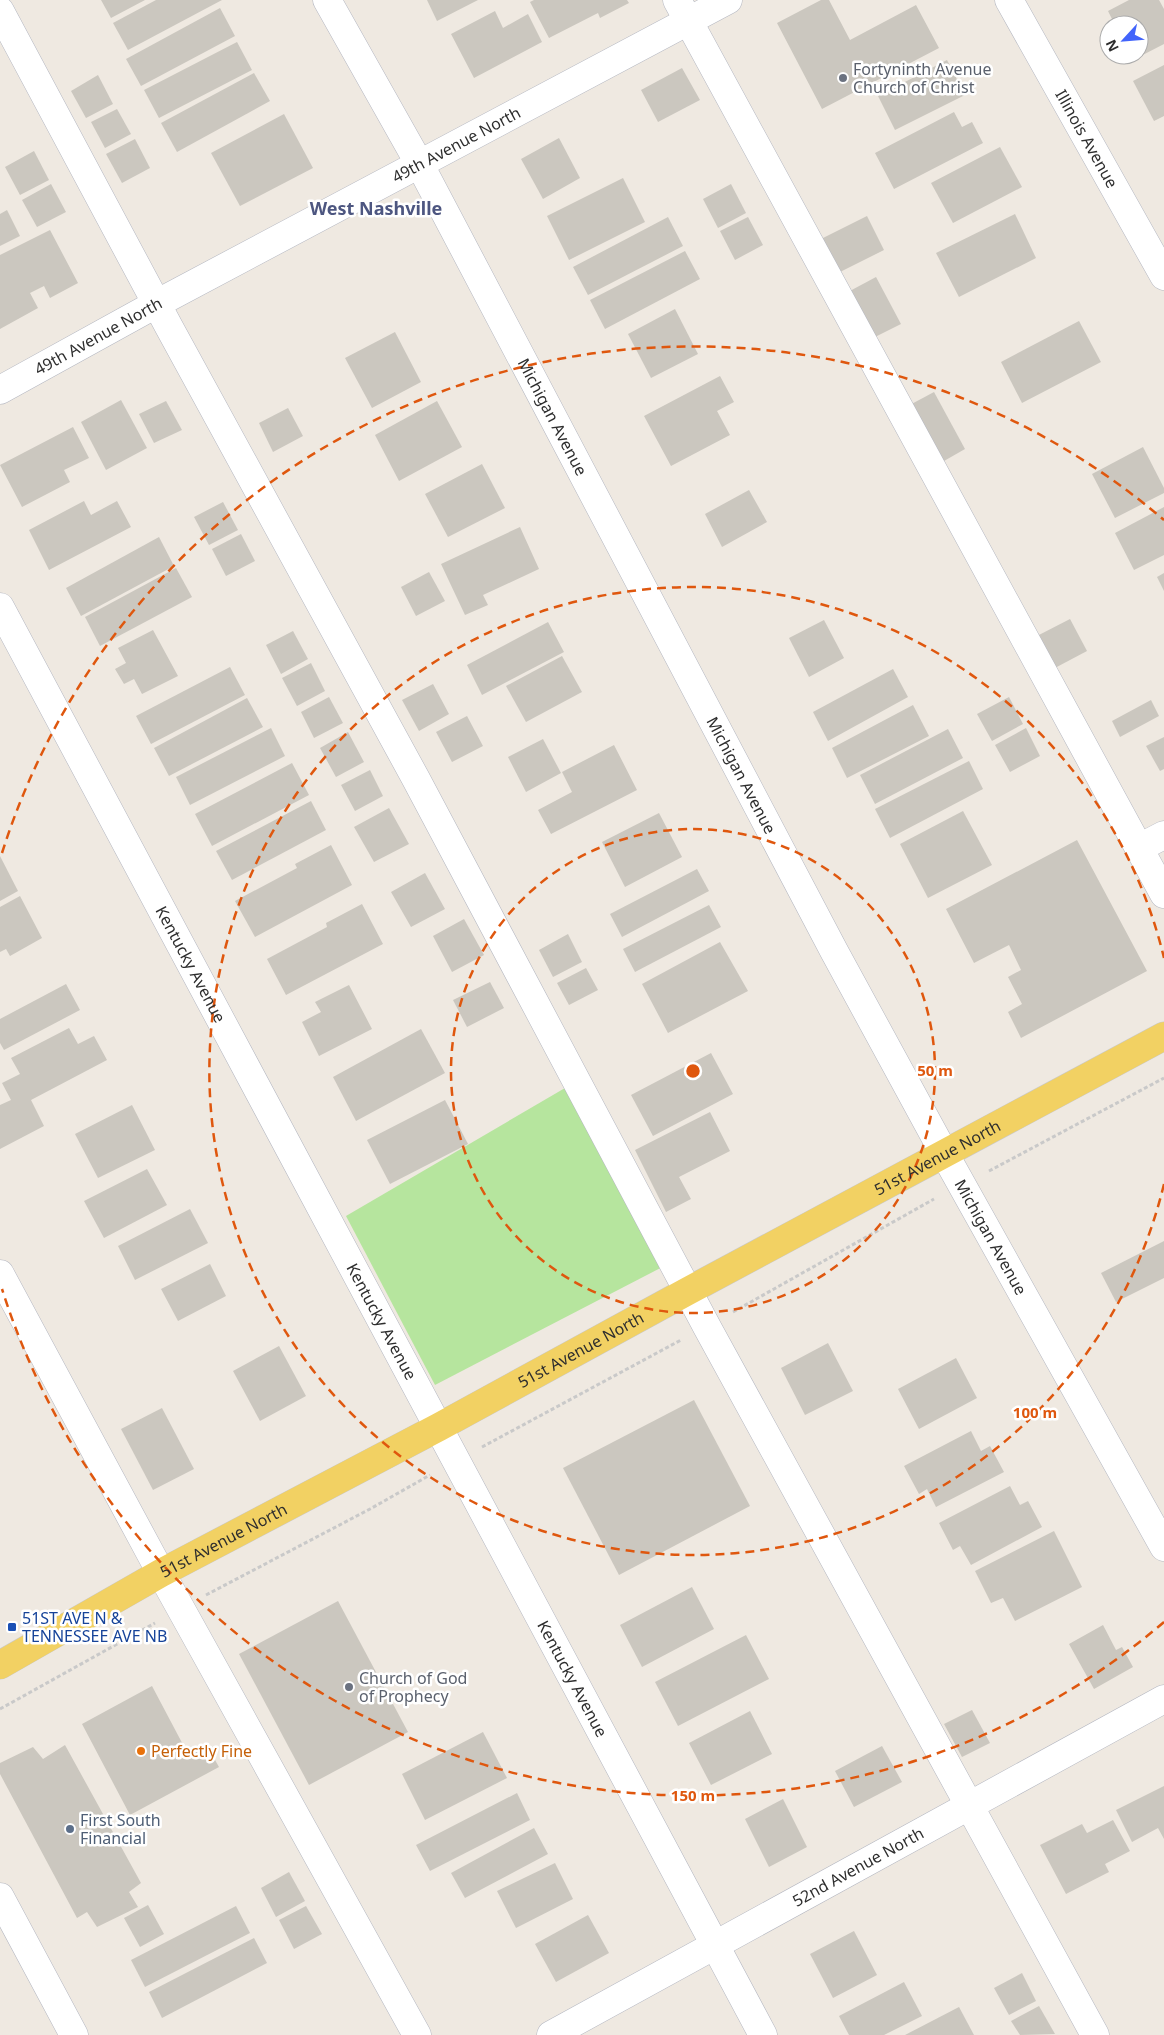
<svg xmlns="http://www.w3.org/2000/svg" width="1164" height="2035" font-family="'Noto Sans',sans-serif">
<style>
.green{fill:#b6e59e}
.building{fill:#cbc7bf}
.lines{fill:none;stroke-linecap:round;stroke-linejoin:round}
.minor-casing{stroke:#b4b7c1;stroke-width:29}
.major-casing{stroke:#c9c9c9;stroke-width:29}
.path{stroke:#c9c9c9;stroke-width:3;stroke-dasharray:4 2.5;stroke-linecap:butt}
.minor{stroke:#fff;stroke-width:28}
.major{stroke:#f2d163;stroke-width:28}
.ring{fill:none;stroke:#df570e;stroke-width:2.5;stroke-dasharray:9 6}
.worship-dot{fill:#6b7280;stroke:#fff;stroke-width:2}
.transit-dot{fill:#1a4fb4;stroke:#fff;stroke-width:2}
.food-dot{fill:#e8710a;stroke:#fff;stroke-width:2}
.service-dot{fill:#5c6f8a;stroke:#fff;stroke-width:2}
.labels{text-anchor:middle;stroke-width:5;stroke-linejoin:round;paint-order:stroke}
.worship-label{font-size:16px;fill:#5b616d;stroke:#fff;text-anchor:start}
.street-label{font-size:16px;fill:#2e2e2e;stroke:#fff}
.transit-label{font-size:16px;fill:#164399;stroke:#fff;text-anchor:start}
.food-label{font-size:16px;fill:#c56008;stroke:#fff;text-anchor:start}
.service-label{font-size:16px;fill:#4e5e75;stroke:#fff;text-anchor:start}
.neighbourhood-label{font-size:18px;font-weight:bold;fill:#4d5680;stroke:#fff}
.centre{fill:#df570e;stroke:#fff;stroke-width:2.5}
.ring-label{font-size:15px;text-anchor:middle;font-weight:bold;fill:#df570e;stroke:#fff;stroke-width:5;stroke-linejoin:round;paint-order:stroke}
</style>
<rect width="100%" height="100%" fill="#efe9e1"/>
<!-- green -->
<path class="green" d="M577,1081L672,1262L435,1385L346,1216Z"/>
<!-- building -->
<g class="building">
<path d="M101,0H145L111,18Z"/>
<path d="M156,0H222L128,50L113,23Z"/>
<path d="M427,0H478L437,21Z"/>
<path d="M534,0H627L629,3L600,18L598,13L549,38L530,2Z"/>
<path d="M821,0H829L850,40L916,5L939,48L822,109L777,23Z"/>
<path d="M1129,0H1159L1164,9V44L1133,60L1130,55H1139V25H1115L1108,11Z"/>
<path d="M220,8L235,36L141,86L126,59Z"/>
<path d="M495,11L503,28L528,14L542,42L474,78L451,34Z"/>
<path d="M237,42L252,70L159,118L144,90Z"/>
<path d="M947,60L965,95L895,130L878,96Z"/>
<path d="M1164,65V116L1154,121L1133,81Z"/>
<path d="M682,68L700,100L658,122L641,90Z"/>
<path d="M254,73L270,101L177,152L161,123Z"/>
<path d="M98,75L113,104L86,118L71,91Z"/>
<path d="M117,109L131,134L105,148L91,122Z"/>
<path d="M954,112L962,127L972,122L983,143L894,189L875,153Z"/>
<path d="M284,114L313,168L240,206L211,153Z"/>
<path d="M559,138L580,178L543,199L521,159Z"/>
<path d="M135,139L150,168L122,183L106,154Z"/>
<path d="M1000,147L1022,187L953,223L931,183Z"/>
<path d="M34,151L49,180L20,195L5,167Z"/>
<path d="M623,178L645,222L569,260L547,216Z"/>
<path d="M51,184L66,212L37,227L22,200Z"/>
<path d="M731,184L746,213L718,228L703,199Z"/>
<path d="M7,210L20,236L0,246V214Z"/>
<path d="M1015,214L1036,258L959,297L936,253Z"/>
<path d="M867,216L884,250L838,273L821,239Z"/>
<path d="M668,217L683,246L588,295L573,267Z"/>
<path d="M748,217L763,245L735,260L720,231Z"/>
<path d="M50,230L78,283L50,298L44,286L30,293L38,308L0,329V255Z"/>
<path d="M685,251L700,279L605,329L590,300Z"/>
<path d="M876,277L901,324L873,338L848,292Z"/>
<path d="M675,309L698,354L651,378L628,334Z"/>
<path d="M1079,321L1101,362L1022,403L1001,362Z"/>
<path d="M395,332L421,382L372,408L345,358Z"/>
<path d="M720,376L734,402L717,411L730,435L671,466L644,416Z"/>
<path d="M934,392L965,449L937,465L906,407Z"/>
<path d="M121,400L147,448L106,470L81,422Z"/>
<path d="M166,401L182,430L154,443L139,414Z"/>
<path d="M437,401L462,447L399,481L375,435Z"/>
<path d="M288,408L303,436L273,452L259,423Z"/>
<path d="M73,427L89,458L64,470L70,482L22,507L0,465Z"/>
<path d="M1143,447L1164,488V493L1115,518L1092,474Z"/>
<path d="M482,464L505,508L448,537L425,494Z"/>
<path d="M749,490L767,522L722,547L705,514Z"/>
<path d="M84,501L91,515L117,501L131,527L49,570L29,530Z"/>
<path d="M223,502L238,530L209,545L194,517Z"/>
<path d="M1164,507V555L1134,570L1115,533Z"/>
<path d="M520,527L539,569L483,595L488,605L465,615L441,564Z"/>
<path d="M241,534L255,561L226,576L212,549Z"/>
<path d="M159,537L174,566L81,616L66,588Z"/>
<path d="M176,568L192,597L100,646L85,617Z"/>
<path d="M429,572L445,601L416,616L401,587Z"/>
<path d="M1164,573V591L1157,577Z"/>
<path d="M1070,619L1087,651L1053,669L1035,637Z"/>
<path d="M824,620L844,658L809,677L789,638Z"/>
<path d="M548,622L564,652L482,695L467,665Z"/>
<path d="M153,630L178,676L142,694L134,679L124,684L115,669L126,663L118,648Z"/>
<path d="M293,631L308,659L281,674L266,645Z"/>
<path d="M562,656L582,692L526,722L506,686Z"/>
<path d="M311,663L325,691L297,706L282,678Z"/>
<path d="M230,667L245,695L151,744L136,716Z"/>
<path d="M893,669L908,697L828,741L813,712Z"/>
<path d="M433,684L449,714L419,731L402,700Z"/>
<path d="M329,697L343,723L314,738L301,712Z"/>
<path d="M1009,697L1023,724L992,741L977,714Z"/>
<path d="M247,698L263,727L169,776L154,748Z"/>
<path d="M1151,700L1159,716L1120,737L1112,721Z"/>
<path d="M913,705L929,736L847,778L832,748Z"/>
<path d="M467,716L483,746L452,762L436,732Z"/>
<path d="M271,728L285,756L190,805L176,777Z"/>
<path d="M1026,728L1040,756L1010,772L995,745Z"/>
<path d="M948,729L963,758L875,804L860,775Z"/>
<path d="M348,732L364,762L336,777L320,748Z"/>
<path d="M1164,737V769L1160,771L1146,746Z"/>
<path d="M543,739L561,773L526,792L508,757Z"/>
<path d="M614,745L637,790L551,834L538,810L572,792L562,772Z"/>
<path d="M969,761L983,789L890,838L875,809Z"/>
<path d="M292,763L309,795L212,846L195,814Z"/>
<path d="M370,770L383,796L355,811L341,785Z"/>
<path d="M311,801L326,830L232,880L216,851Z"/>
<path d="M389,808L409,844L374,862L354,827Z"/>
<path d="M963,811L992,865L928,898L900,844Z"/>
<path d="M659,813L682,857L625,887L602,842Z"/>
<path d="M1077,840L1147,971L1021,1038L1008,1012L1022,1004L1008,977L1021,970L1009,945L974,963L946,909Z"/>
<path d="M331,845L352,885L255,937L235,901L297,868L295,864Z"/>
<path d="M0,856L18,891L0,901Z"/>
<path d="M697,869L709,891L622,937L610,914Z"/>
<path d="M425,873L445,909L411,927L391,892Z"/>
<path d="M20,896L42,938L10,956L6,949L0,952V907Z"/>
<path d="M362,904L383,944L286,995L267,959L327,927L326,923Z"/>
<path d="M709,905L721,927L635,972L623,949Z"/>
<path d="M464,919L484,955L452,972L433,936Z"/>
<path d="M568,934L582,962L553,977L539,950Z"/>
<path d="M720,942L748,991L668,1033L642,984Z"/>
<path d="M586,968L598,990L569,1005L557,983Z"/>
<path d="M490,982L504,1008L467,1027L453,1000Z"/>
<path d="M66,984L80,1010L4,1050L0,1043V1019Z"/>
<path d="M349,985L372,1029L319,1056L302,1022L321,1012L315,1002Z"/>
<path d="M69,1028L78,1044L94,1036L107,1060L31,1100L44,1126L0,1149V1105L11,1100L2,1083L20,1074L11,1058Z"/>
<path d="M421,1029L445,1073L356,1121L333,1077Z"/>
<path d="M711,1053L733,1094L653,1136L631,1095Z"/>
<path d="M445,1100L468,1144L390,1184L367,1140Z"/>
<path d="M132,1105L155,1150L98,1178L75,1134Z"/>
<path d="M710,1112L730,1151L679,1177L691,1199L666,1212L635,1150Z"/>
<path d="M147,1169L167,1205L104,1238L84,1201Z"/>
<path d="M190,1209L208,1243L135,1280L118,1246Z"/>
<path d="M1164,1241V1278L1116,1302L1101,1273Z"/>
<path d="M210,1264L226,1296L178,1321L161,1289Z"/>
<path d="M828,1343L853,1391L805,1415L781,1368Z"/>
<path d="M279,1346L306,1396L260,1421L233,1371Z"/>
<path d="M956,1358L977,1398L919,1429L898,1389Z"/>
<path d="M694,1400L750,1506L619,1575L563,1468Z"/>
<path d="M162,1408L194,1469L153,1490L121,1429Z"/>
<path d="M971,1431L981,1451L990,1446L1004,1472L936,1507L927,1489L919,1494L904,1466Z"/>
<path d="M1010,1486L1020,1505L1028,1501L1042,1527L971,1565L960,1546L953,1550L939,1523Z"/>
<path d="M1054,1531L1082,1587L1015,1621L1003,1598L991,1603L975,1571Z"/>
<path d="M692,1587L714,1629L642,1667L620,1625Z"/>
<path d="M338,1601L408,1732L309,1785L239,1654Z"/>
<path d="M1103,1625L1116,1650L1122,1647L1133,1667L1094,1689L1069,1644Z"/>
<path d="M746,1635L769,1679L678,1726L655,1682Z"/>
<path d="M152,1686L189,1756L207,1746L219,1767L130,1815L82,1724Z"/>
<path d="M972,1710L990,1743L962,1757L944,1724Z"/>
<path d="M750,1711L772,1754L711,1785L689,1743Z"/>
<path d="M483,1732L507,1778L425,1820L402,1774Z"/>
<path d="M65,1745L141,1883L129,1892L138,1907L97,1927L87,1912L77,1918L0,1774V1763L33,1747L43,1759Z"/>
<path d="M882,1746L902,1782L854,1807L835,1771Z"/>
<path d="M1164,1786V1839L1158,1828L1132,1842L1116,1810Z"/>
<path d="M517,1793L530,1820L430,1871L416,1845Z"/>
<path d="M783,1799L807,1847L769,1867L745,1819Z"/>
<path d="M1113,1820L1130,1851L1105,1864L1109,1872L1066,1894L1040,1845L1082,1824L1087,1833Z"/>
<path d="M534,1828L548,1854L465,1898L451,1873Z"/>
<path d="M555,1863L573,1899L516,1928L497,1891Z"/>
<path d="M289,1872L305,1901L276,1917L261,1888Z"/>
<path d="M148,1905L164,1934L140,1947L124,1918Z"/>
<path d="M236,1906L250,1933L145,1987L131,1960Z"/>
<path d="M306,1906L322,1934L294,1949L279,1920Z"/>
<path d="M588,1915L609,1953L556,1982L535,1944Z"/>
<path d="M854,1931L877,1975L833,1998L810,1954Z"/>
<path d="M254,1938L267,1963L162,2018L149,1992Z"/>
<path d="M1022,1973L1036,2001L1009,2015L994,1988Z"/>
<path d="M904,1982L922,2016L884,2035H849L839,2016Z"/>
<path d="M1039,2006L1055,2034L1020,2035L1011,2021Z"/>
<path d="M959,2007L974,2035H905Z"/>
</g>
<g class="lines">
<defs>
<g id="minor">
<path id="s1" d="M327,0L420,165L834,951L944,1153L1164,1547"/>
<path d="M677,0L1164,894"/>
<path id="s2" d="M1009,0L1164,276"/>
<path d="M0,11L169,327L416,779L707,1327L1095,2035"/>
<path id="s3" d="M0,390L156,304L728,0"/>
<path id="s4" d="M0,607L763,2035"/>
<path d="M1139,848L1164,835"/>
<path d="M0,1274L161,1573L417,2035"/>
<path d="M0,1897L74,2035"/>
<path id="s5" d="M551,2035L1164,1699"/>
</g>
<g id="major">
<path id="s6" d="M0,1665L161,1573L439,1427L688,1291L1164,1036"/>
</g>
</defs>
<!-- minor casing -->
<use href="#minor" class="minor-casing"/>
<!-- major casing -->
<use href="#major" class="major-casing"/>
<!-- path -->
<g class="path">
<path d="M989,1171L1164,1078"/>
<path d="M733,1312L934,1199"/>
<path d="M482,1447L681,1340"/>
<path d="M206,1595L370,1509L430,1475"/>
<path d="M0,1709L155,1623"/>
</g>
<!-- minor -->
<use href="#minor" class="minor"/>
<!-- major -->
<use href="#major" class="major"/>
</g>
<!-- distance rings -->
<g class="ring">
<circle cx="693" cy="1071" r="242"/>
<path d="M1164 1184A484 484 0 1 1 1164 958"/>
<path d="M1164 1622A725 725 0 0 1 2 1289M2 853A725 725 0 0 1 1164 520"/>
</g>
<!-- markers -->
<g class="worship-dot">
<circle cx="843" cy="78" r="5"/>
<circle cx="349" cy="1687" r="5"/>
</g>
<rect class="transit-dot" x="7" y="1622" width="10" height="10" rx="2.5"/>
<circle class="food-dot" cx="141" cy="1751" r="5"/>
<circle class="service-dot" cx="70" cy="1829" r="5"/>
<g class="labels">
<!-- worship labels -->
<g class="worship-label">
<text x="853" y="75">Fortyninth Avenue<tspan x="853" dy="18">Church of Christ</tspan></text>
<text x="359" y="1684">Church of God<tspan x="359" dy="18">of Prophecy</tspan></text>
</g>
<!-- street labels -->
<g class="street-label">
<text dy="6" stroke="none"><textPath href="#s2" startOffset="159">Illinois Avenue</textPath></text>
<text dy="6" stroke="none"><textPath href="#s3" startOffset="518">49th Avenue North</textPath></text>
<text dy="6" stroke="none"><textPath href="#s3" startOffset="112">49th Avenue North</textPath></text>
<text dy="6" stroke="none"><textPath href="#s1" startOffset="474">Michigan Avenue</textPath></text>
<text dy="6" stroke="none"><textPath href="#s1" startOffset="879">Michigan Avenue</textPath></text>
<text dy="6" stroke="none"><textPath href="#s4" startOffset="405">Kentucky Avenue</textPath></text>
<text dy="6" stroke="none"><textPath href="#s6" startOffset="1066">51st Avenue North</textPath></text>
<text dy="6" stroke="none"><textPath href="#s1" startOffset="1404">Michigan Avenue</textPath></text>
<text dy="6" stroke="none"><textPath href="#s4" startOffset="810">Kentucky Avenue</textPath></text>
<text dy="6" stroke="none"><textPath href="#s6" startOffset="661">51st Avenue North</textPath></text>
<text dy="6" stroke="none"><textPath href="#s6" startOffset="256">51st Avenue North</textPath></text>
<text dy="6" stroke="none"><textPath href="#s4" startOffset="1215">Kentucky Avenue</textPath></text>
<text dy="6" stroke="none"><textPath href="#s5" startOffset="350">52nd Avenue North</textPath></text>
</g>
<!-- transit labels -->
<g class="transit-label">
<text x="22" y="1624">51ST AVE N &amp;<tspan x="22" dy="18">TENNESSEE AVE NB</tspan></text>
</g>
<!-- food labels -->
<g class="food-label">
<text x="151" y="1757">Perfectly Fine</text>
</g>
<!-- service labels -->
<g class="service-label">
<text x="80" y="1826">First South<tspan x="80" dy="18">Financial</tspan></text>
</g>
<!-- neighbourhood labels -->
<g class="neighbourhood-label">
<text x="376" y="215">West Nashville</text>
</g>
</g>
<circle cx="693" cy="1071" r="8" class="centre"/>
<g class="ring-label">
<text x="935" y="1076">50 m</text>
<text x="1035" y="1418">100 m</text>
<text x="693" y="1801">150 m</text>
</g>
<!-- north arrow -->
<g transform="translate(1124 40) rotate(244)"><circle r="24" fill="#ffffff" stroke="#ababab"/>
<path d="M0-4L9 19L0 12L-9 19Z" fill="#4264fb"/>
<text y="-8" font-size="14" font-weight="bold" text-anchor="middle" fill="#2e2e2e">N</text>
</g>
</svg>
